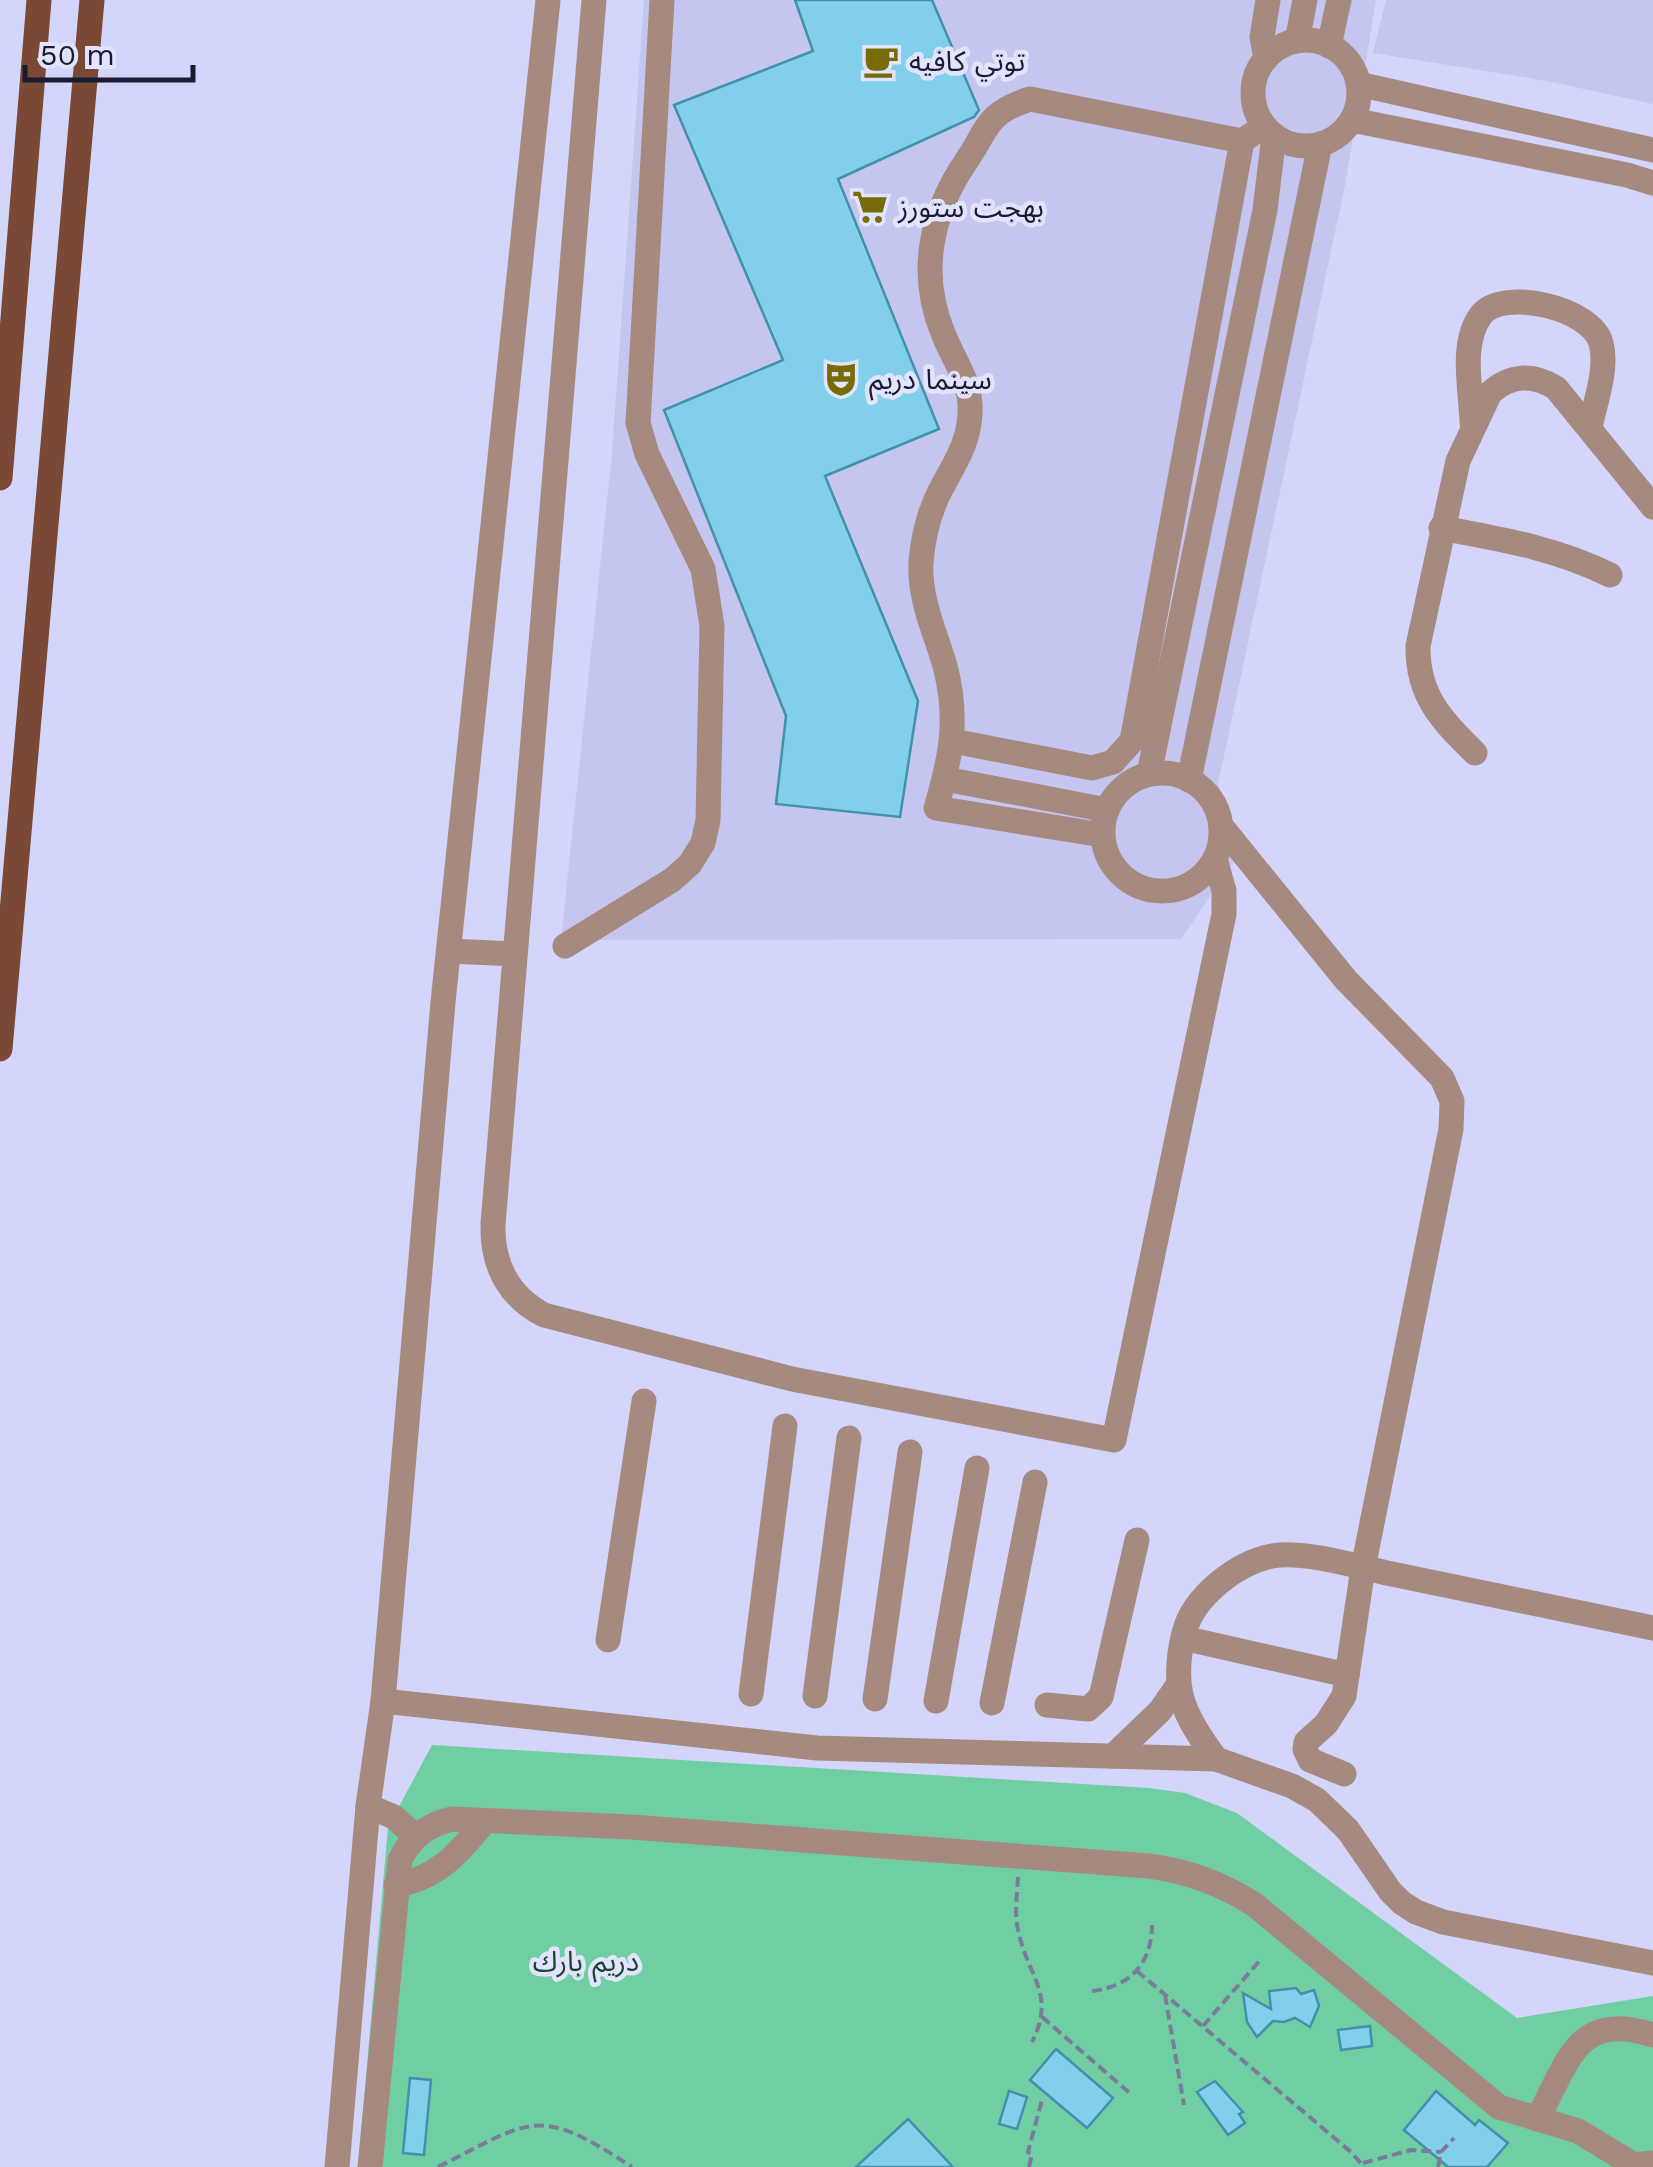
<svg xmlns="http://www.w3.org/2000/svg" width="1653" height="2167" font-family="'Work Sans','Noto Sans Arabic',sans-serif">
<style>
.built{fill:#c5c6f0}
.green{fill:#70cea3}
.building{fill:#81cfeb;stroke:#4291ab;stroke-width:2.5}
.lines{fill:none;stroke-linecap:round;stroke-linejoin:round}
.path{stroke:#7b7c9a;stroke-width:4;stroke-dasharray:10 5;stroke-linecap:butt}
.minor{stroke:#a78a7f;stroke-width:25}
.major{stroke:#794935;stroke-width:25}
.labels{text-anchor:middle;stroke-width:9;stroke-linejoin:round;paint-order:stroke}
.poi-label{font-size:28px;fill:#1a1a30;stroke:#e2e4fd;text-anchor:start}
.park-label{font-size:28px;fill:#1a4432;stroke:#e2e4fd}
</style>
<rect width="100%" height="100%" fill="#d3d5fb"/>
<!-- built -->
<g class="built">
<path d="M644,0H1376L1345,185L1218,784L1243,848L1181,939L561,940L612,453Z"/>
<path d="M1386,0H1653V104L1547,81L1373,53Z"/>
</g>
<!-- green -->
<path class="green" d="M432,1745L1149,1788L1185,1793L1237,1813L1517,2018L1653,1996V2167H358L388,1827Z"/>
<!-- building -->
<g class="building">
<path d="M795,0H932L979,110L974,117L838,179L939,429L825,476L918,701L900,817L776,804L786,716L664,410L783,360L674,105L813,51Z"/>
<path d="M1296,1988L1301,1994L1314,1990L1319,2006L1310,2027L1295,2018L1284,2022L1273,2021L1257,2037L1247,2022L1243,1993L1271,2009L1269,1991Z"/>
<path d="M1370,2026L1372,2046L1341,2050L1338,2030Z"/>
<path d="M1056,2049L1113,2098L1087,2128L1030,2080Z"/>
<path d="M410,2078L431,2080L424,2155L403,2153Z"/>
<path d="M1215,2081L1243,2112L1239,2114L1245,2123L1228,2135L1197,2092Z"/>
<path d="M1009,2091L1027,2097L1017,2129L999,2124Z"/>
<path d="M1436,2091L1475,2125L1479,2120L1508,2143L1487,2167H1448L1404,2130Z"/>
<path d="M908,2119L953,2167H856Z"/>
</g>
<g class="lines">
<!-- path -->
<g class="path">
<path d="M1018,1877C1017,1896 1014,1916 1019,1934C1029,1978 1056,1995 1032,2042"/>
<path d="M1137,1971L1351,2152L1364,2167"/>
<path d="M1092,1991C1130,1987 1152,1963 1152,1925"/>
<path d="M1165,1995L1184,2105"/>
<path d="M1042,2017L1132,2095"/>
<path d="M1203,2026L1262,1958"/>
<path d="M1363,2163L1411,2150L1441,2152"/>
<path d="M438,2167C533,2119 538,2105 632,2167"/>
<path d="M1029,2167L1032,2154L1028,2152L1042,2100"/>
<path d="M1438,2167L1441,2152L1454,2138"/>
</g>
<!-- minor -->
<g class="minor">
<path d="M594,0L493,1224C492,1265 508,1296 544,1315L792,1379L1114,1440L1224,914V891L1215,859"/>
<circle cx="1306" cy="93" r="53"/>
<path d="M1297,41L1305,0"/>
<path d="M1329,46L1339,0"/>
<path d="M1266,59L1262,37L1268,0"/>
<path d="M1358,84L1653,150"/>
<path d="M1352,120L1627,175L1653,183"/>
<path d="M1472,422C1471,389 1460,343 1481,315C1503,287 1592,308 1601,343C1608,368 1595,403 1590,427"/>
<path d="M1441,528C1500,539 1556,548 1610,575"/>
<path d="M953,741L1092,768L1113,762L1132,741L1242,141"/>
<path d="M1475,753C1442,721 1417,695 1418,646L1458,461L1490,393C1510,375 1532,373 1556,388L1653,507"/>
<circle cx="1162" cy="832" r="59"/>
<path d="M1149,774L1265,210L1274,135"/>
<path d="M945,779L1107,810"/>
<path d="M1189,780L1320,144"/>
<path d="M1221,826L1346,980L1442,1078L1452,1101L1451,1129L1363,1568L1344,1696L1326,1724L1306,1742L1305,1749L1310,1760L1344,1774"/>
<path d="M1102,835L936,808C951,757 959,719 945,666C935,631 919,600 921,562C923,537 929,512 941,489C956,461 972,438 970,404C968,377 952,357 943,333C918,273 931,212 967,160C989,127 986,113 1030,99L1242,141L1264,126"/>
<path d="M565,946L672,880L690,864L703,843L708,820L712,626L703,569L647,454L638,423L662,0"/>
<path d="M449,951L515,954"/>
<path d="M1183,1638L1347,1675"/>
<path d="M608,1640L644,1401"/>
<path d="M751,1694L785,1426"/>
<path d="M815,1696L849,1438"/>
<path d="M875,1699L910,1452"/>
<path d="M383,1701L817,1748L1216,1759L1292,1786L1317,1800L1348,1830L1390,1891L1402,1903L1416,1912L1443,1922L1653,1963"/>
<path d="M936,1701L977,1468"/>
<path d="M992,1703L1035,1482"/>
<path d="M1047,1705L1088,1709L1101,1697L1137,1540"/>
<path d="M1113,1756L1160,1711L1178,1685"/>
<path d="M1216,1759C1183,1715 1170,1688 1184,1633C1193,1597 1236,1563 1272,1556C1304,1550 1359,1567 1392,1574C1479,1592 1566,1610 1653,1628"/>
<path d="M368,1806L394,1817L415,1836"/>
<path d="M396,1885C437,1879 460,1852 485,1821"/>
<path d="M1537,2119C1569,2062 1576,2010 1653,2035"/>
<path d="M337,2167L368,1806L383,1701L443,1002L548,0"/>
<path d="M370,2167L400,1860C411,1837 427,1825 452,1819L631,1827L1149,1866C1188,1871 1221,1883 1255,1905L1499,2107L1578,2131L1634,2165L1653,2163"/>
</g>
<!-- major -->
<g class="major">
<path d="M0,478L39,0"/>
<path d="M0,1049L92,0"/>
</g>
</g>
<!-- icons -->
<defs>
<symbol id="cafe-bare" viewBox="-9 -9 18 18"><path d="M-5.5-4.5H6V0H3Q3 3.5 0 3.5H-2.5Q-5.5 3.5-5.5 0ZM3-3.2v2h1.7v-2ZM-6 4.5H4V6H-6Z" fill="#776c08" stroke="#e2e4fd" stroke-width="2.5" paint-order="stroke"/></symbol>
<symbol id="supermarket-bare" viewBox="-9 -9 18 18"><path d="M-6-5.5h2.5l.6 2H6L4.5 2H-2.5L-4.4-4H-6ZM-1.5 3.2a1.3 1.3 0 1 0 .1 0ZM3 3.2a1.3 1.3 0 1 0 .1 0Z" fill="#776c08" stroke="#e2e4fd" stroke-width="2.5" paint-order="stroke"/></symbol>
<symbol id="theatre-bare" viewBox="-9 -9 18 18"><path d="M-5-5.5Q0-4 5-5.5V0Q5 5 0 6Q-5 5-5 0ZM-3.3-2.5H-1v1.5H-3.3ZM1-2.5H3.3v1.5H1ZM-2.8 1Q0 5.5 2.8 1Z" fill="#776c08" stroke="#e2e4fd" stroke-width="2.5" paint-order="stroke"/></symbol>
</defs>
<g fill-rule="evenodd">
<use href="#cafe-bare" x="856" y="36" width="50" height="50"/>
<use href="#supermarket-bare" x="845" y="182" width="50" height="50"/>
<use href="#theatre-bare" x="816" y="354" width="50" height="50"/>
</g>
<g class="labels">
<!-- poi labels -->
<g class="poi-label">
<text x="909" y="71">توتي كافيه</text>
<text x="898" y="217">بهجت ستورز</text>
<text x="869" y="389">سينما دريم</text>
</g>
<!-- park labels -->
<g class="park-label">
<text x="586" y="1971">دريم بارك</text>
</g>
</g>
<!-- scale -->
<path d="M25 65v15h168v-15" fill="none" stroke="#1a1a30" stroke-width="5"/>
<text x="40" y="65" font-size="30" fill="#1a1a30" stroke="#e2e4fd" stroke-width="8" paint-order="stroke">50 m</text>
</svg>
